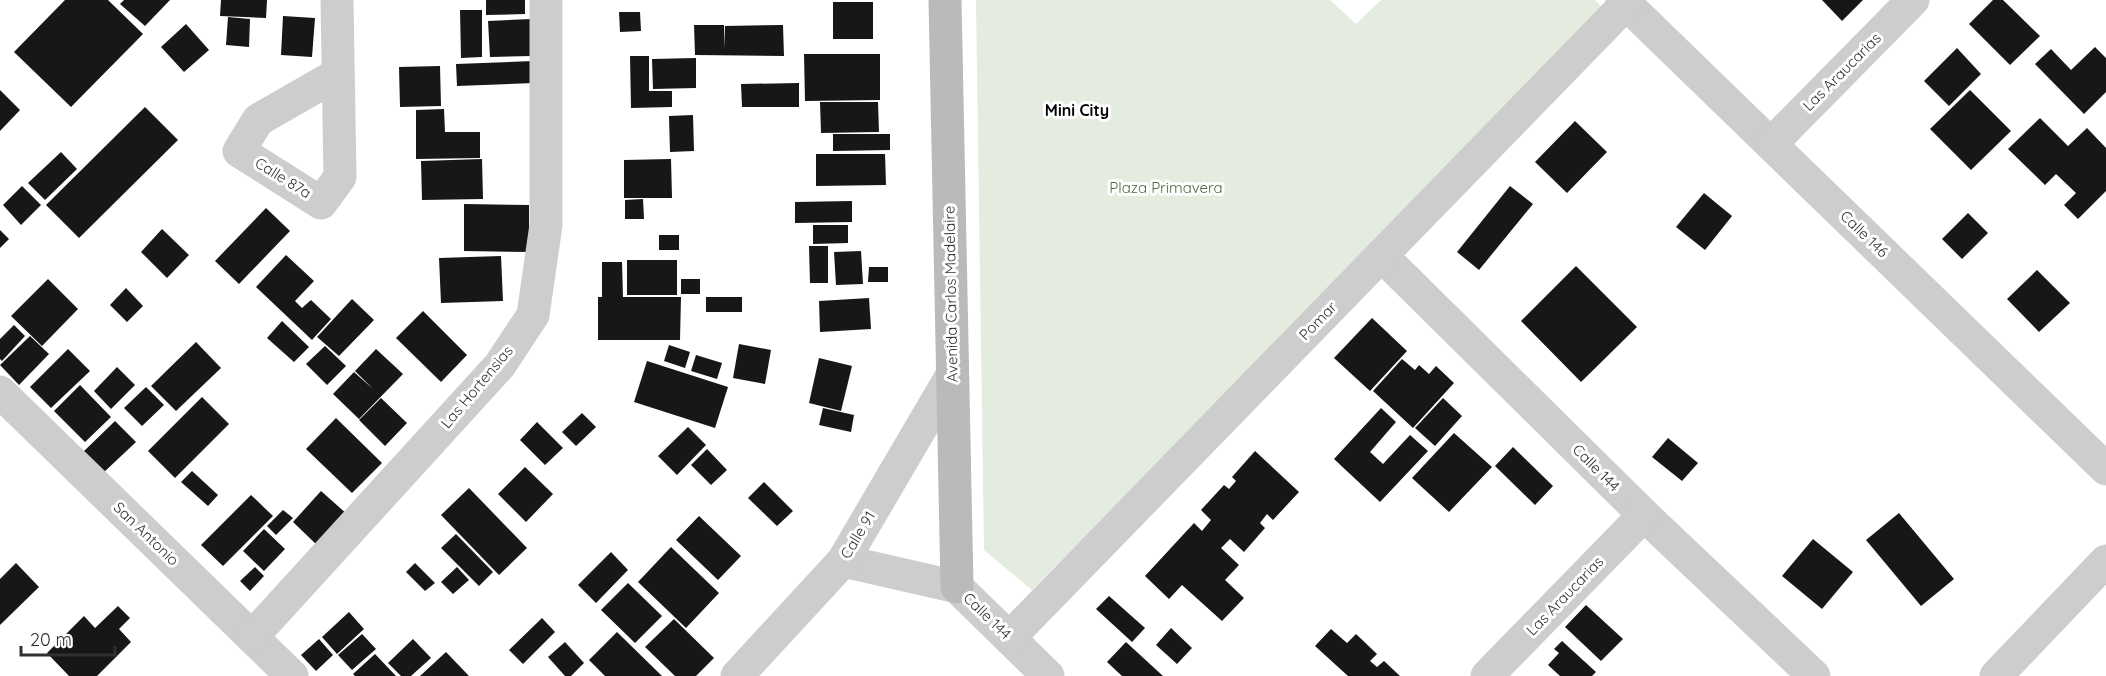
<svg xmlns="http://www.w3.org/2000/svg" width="2106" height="676" font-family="Quicksand,sans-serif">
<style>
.green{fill:#e4ebdf}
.building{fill:#171717}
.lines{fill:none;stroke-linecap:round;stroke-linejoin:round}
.street{stroke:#cdcdcd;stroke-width:33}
.secondary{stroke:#bababa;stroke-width:33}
.labels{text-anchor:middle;stroke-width:6;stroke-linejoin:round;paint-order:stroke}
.street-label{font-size:15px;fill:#303030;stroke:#fff}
.park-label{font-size:15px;fill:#4e6840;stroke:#fff}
.neighbourhood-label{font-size:16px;font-weight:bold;fill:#000;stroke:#fff}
</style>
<rect width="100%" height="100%" fill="#fff"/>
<!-- green -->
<path class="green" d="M976,0H1330L1356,24L1381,0H1595L1604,9L1032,590L984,550Z"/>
<!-- building -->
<g class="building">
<path d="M65,0H108L143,34L71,107L14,52Z"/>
<path d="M124,0H170L145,26L120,4Z"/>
<path d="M221,0H267L266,18L220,16Z"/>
<path d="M486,0H525V14L486,15Z"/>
<path d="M1822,0H1863L1842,21Z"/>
<path d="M1993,0H2003L2040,36L2010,65L1969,24Z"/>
<rect x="833" y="2" width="40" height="37"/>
<path d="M460,10H482V57L461,58Z"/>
<path d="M619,12H640L641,31L620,32Z"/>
<path d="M283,16L315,18L312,57L281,55Z"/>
<path d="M228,17L250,19L249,47L226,45Z"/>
<path d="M531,19L532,56L490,57L488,21Z"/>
<path d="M186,24L209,50L184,72L161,47Z"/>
<path d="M694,25H724L725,49V26L783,25L784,56L695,55Z"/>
<path d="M2095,47L2106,58V92L2084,114L2035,64L2051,49L2071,70Z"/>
<path d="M1957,48L1981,74L1949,106L1924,81Z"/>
<path d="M804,54H880V100L805,101Z"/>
<path d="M630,56H649V91H672V107L631,108Z"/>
<path d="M696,58V88L653,89L652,59Z"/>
<path d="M533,61L534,83L457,86L456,64Z"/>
<path d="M440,66L441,106L400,107L399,67Z"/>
<path d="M799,83V107H742L741,84Z"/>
<path d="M0,90L20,110L0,131Z"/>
<path d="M1970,90L2011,131L1971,170L1930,129Z"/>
<path d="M820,102H878L879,132L821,133Z"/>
<path d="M145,107L178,140L79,238L46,205Z"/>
<path d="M444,109L445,132H480V158L416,159V110Z"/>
<path d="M693,115L694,151L670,152L669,116Z"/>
<path d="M2040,118L2068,146L2087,128L2106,148V191L2078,219L2064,205L2076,193L2056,174L2045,185L2008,149Z"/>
<path d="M1575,121L1607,152L1567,193L1535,162Z"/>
<path d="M833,134H890V150L833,151Z"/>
<path d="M61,152L77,169L45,200L28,183Z"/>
<path d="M816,154H885L886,185L816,186Z"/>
<path d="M482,159L483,199L422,200L421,161Z"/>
<path d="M671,159L672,198H624V160Z"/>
<path d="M22,186L41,205L21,225L3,205Z"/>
<path d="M1510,186L1533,204L1479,270L1457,252Z"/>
<path d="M1704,193L1732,216L1705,250L1676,227Z"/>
<path d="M643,199L644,219H625V200Z"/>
<path d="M852,201V222L795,223V202Z"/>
<path d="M464,204L529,205V252L464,251Z"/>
<path d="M266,208L290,231L239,284L215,261Z"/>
<path d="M1968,213L1988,233L1962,259L1942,239Z"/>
<path d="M813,225H848V243L813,244Z"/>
<path d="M162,229L189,255L167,278L141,252Z"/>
<path d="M0,230L9,239L0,248Z"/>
<rect x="659" y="235" width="20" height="15"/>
<path d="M809,246H828V283H810Z"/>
<path d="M861,251L863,284L836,285L834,252Z"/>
<path d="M286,255L314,281L295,301L302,308L311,300L331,319L312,340L256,287Z"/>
<path d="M501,256L503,301L441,303L439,258Z"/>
<rect x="627" y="260" width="50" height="35"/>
<path d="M602,262H622L623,297H681L680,340H598V297H602Z"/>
<path d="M1576,266L1637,327L1581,382L1521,321Z"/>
<path d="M869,267H888V282H868Z"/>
<path d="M2037,270L2070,303L2039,332L2007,299Z"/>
<path d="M48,279L78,309L42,346L11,316Z"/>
<rect x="681" y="279" width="19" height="15"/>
<path d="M126,288L143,306L127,322L110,305Z"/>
<rect x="706" y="297" width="36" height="15"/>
<path d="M869,298L871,329L820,332L819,301Z"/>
<path d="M352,299L374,320L339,356L317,337Z"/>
<path d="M423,311L467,355L441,382L396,338Z"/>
<path d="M1372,318L1407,351L1370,391L1334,358Z"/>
<path d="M282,321L309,347L294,362L267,338Z"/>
<path d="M14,325L25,336L2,361L0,359V339Z"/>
<path d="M30,336L49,354L19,385L0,365Z"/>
<path d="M196,342L221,368L176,411L151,386Z"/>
<path d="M739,344L771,350L765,384L733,378Z"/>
<path d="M669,345L690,352L685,368L664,361Z"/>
<path d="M325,346L346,366L327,385L306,364Z"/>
<path d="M68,349L90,371L51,408L30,387Z"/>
<path d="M376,349L403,374L359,419L333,394L354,372L373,389L355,371Z"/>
<path d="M696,355L722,363L717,379L691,371Z"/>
<path d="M819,358L852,366L841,411L809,403Z"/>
<path d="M1402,359L1415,370L1419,365L1429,374L1436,366L1454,383L1413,428L1373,391Z"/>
<path d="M647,361L728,387L715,428L634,402Z"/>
<path d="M117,367L135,385L111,409L94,391Z"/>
<path d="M80,385L111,417L85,442L54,411Z"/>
<path d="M146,387L164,405L142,426L124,408Z"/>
<path d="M202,397L229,424L175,478L148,451Z"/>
<path d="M381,398L407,423L385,446L359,420Z"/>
<path d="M1443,398L1462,416L1435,446L1415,428Z"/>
<path d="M823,408L854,415L851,432L819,425Z"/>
<path d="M1381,408L1396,422L1370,452L1383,464L1410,435L1428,451L1380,502L1334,459Z"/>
<path d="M582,413L596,427L576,446L562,432Z"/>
<path d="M336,418L382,463L352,493L306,449Z"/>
<path d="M115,421L136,442L102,474L82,453Z"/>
<path d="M537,422L563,448L545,465L520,440Z"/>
<path d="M688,427L706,445L677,475L658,456Z"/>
<path d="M1454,433L1492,467L1449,512L1412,478Z"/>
<path d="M1668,438L1698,463L1682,481L1652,457Z"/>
<path d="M1513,447L1553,486L1535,505L1495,466Z"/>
<path d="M707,449L727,470L711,485L691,465Z"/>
<path d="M1255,451L1299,492L1273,520L1267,514L1260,523L1265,528L1244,552L1230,539L1221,548L1239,565L1225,580L1244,598L1222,621L1182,585L1169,599L1145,576L1194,523L1202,531L1211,520L1201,510L1224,485L1229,489L1236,481L1232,477Z"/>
<path d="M525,467L553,494L526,522L498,494Z"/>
<path d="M192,471L218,495L208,506L181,482Z"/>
<path d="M764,482L793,511L777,526L748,498Z"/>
<path d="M469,488L527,548L499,575L441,515Z"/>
<path d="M321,491L348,515L318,546L293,522Z"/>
<path d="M251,495L273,516L223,566L201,545Z"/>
<path d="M283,510L293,518L276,535L267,526Z"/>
<path d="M1899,513L1954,579L1921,606L1866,540Z"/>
<path d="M699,516L741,556L718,580L676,540Z"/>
<path d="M264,529L285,549L264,571L243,551Z"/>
<path d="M456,534L493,572L479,586L441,548Z"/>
<path d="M1813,539L1853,572L1822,609L1782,576Z"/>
<path d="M671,547L719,593L686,628L638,582Z"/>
<path d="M611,552L628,570L596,603L578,585Z"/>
<path d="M16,563L39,587L0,625V579Z"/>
<path d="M415,563L435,583L425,591L406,572Z"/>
<path d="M255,567L264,576L250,591L240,581Z"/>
<path d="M457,567L469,580L453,594L441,582Z"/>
<path d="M628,583L662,616L635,643L601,610Z"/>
<path d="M1109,596L1145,628L1132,642L1096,609Z"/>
<path d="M1586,605L1623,639L1601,661L1565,627Z"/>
<path d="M118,606L130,618L119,629L131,642L97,676H69L47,653L84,616L95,628Z"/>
<path d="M349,612L364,629L337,654L322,637Z"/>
<path d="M542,618L555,632L523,664L509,650Z"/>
<path d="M674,619L714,658L696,676H675L645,647Z"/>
<path d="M1171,628L1192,648L1177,664L1156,645Z"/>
<path d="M1331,629L1347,643L1356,634L1377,654L1370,661L1377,667L1384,661L1400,676H1348L1315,646Z"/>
<path d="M617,632L662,676H605L589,660Z"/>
<path d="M362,634L376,649L352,670L338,655Z"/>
<path d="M319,639L333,655L316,671L301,655Z"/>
<path d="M413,639L431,658L411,676H401L388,663Z"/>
<path d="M1562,641L1596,672L1592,676H1560L1548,665L1559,653L1554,649Z"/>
<path d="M565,642L584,663L571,676H565L548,657Z"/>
<path d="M1126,642L1163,676H1122L1107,662Z"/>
<path d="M446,652L469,676H420Z"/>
<path d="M375,654L396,676H355L353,674Z"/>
</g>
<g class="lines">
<!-- street -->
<g class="street">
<path d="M337,0L340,177L321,203L239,151L258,120L338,74"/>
<path d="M1622,0L2106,469"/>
<path d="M1771,144L1913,0"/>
<path d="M1382,256L1644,515L1814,676"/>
<path d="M0,392L292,676"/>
<path d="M843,561L957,587L1048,676"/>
<path d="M252,637L500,365L533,315L546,225V0"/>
<path d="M1009,638L1626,4"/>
<path d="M737,676L843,561L952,375"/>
<path d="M1487,676L1644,515"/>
<path d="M1996,676L2106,561"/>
</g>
<!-- secondary -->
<path class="secondary" d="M945,0L957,587"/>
</g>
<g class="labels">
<!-- street labels -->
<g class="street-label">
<text transform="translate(1842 72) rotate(-45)" y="5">Las Araucarias</text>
<text transform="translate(283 178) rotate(32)" y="5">Calle 87a</text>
<text transform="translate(1864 234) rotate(44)" y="5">Calle 146</text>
<text transform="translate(951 294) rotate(-91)" y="5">Avenida Carlos Madelaire</text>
<text transform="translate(1318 321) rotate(-46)" y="5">Pomar</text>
<text transform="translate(477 387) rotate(-50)" y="5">Las Hortensias</text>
<text transform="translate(1596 468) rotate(45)" y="5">Calle 144</text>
<text transform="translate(146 534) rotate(44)" y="5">San Antonio</text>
<text transform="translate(858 535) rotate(-59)" y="5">Calle 91</text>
<text transform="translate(1565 596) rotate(-46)" y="5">Las Araucarias</text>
<text transform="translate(987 616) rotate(44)" y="5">Calle 144</text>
</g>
<!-- park labels -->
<g class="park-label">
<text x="1166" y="193">Plaza Primavera</text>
</g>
<!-- neighbourhood labels -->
<g class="neighbourhood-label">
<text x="1077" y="116">Mini City</text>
</g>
</g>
<!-- scale -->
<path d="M21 646v9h94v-9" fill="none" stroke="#303030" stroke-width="3"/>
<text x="30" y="646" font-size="18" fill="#303030" stroke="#ffffff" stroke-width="4.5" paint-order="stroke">20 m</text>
</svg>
